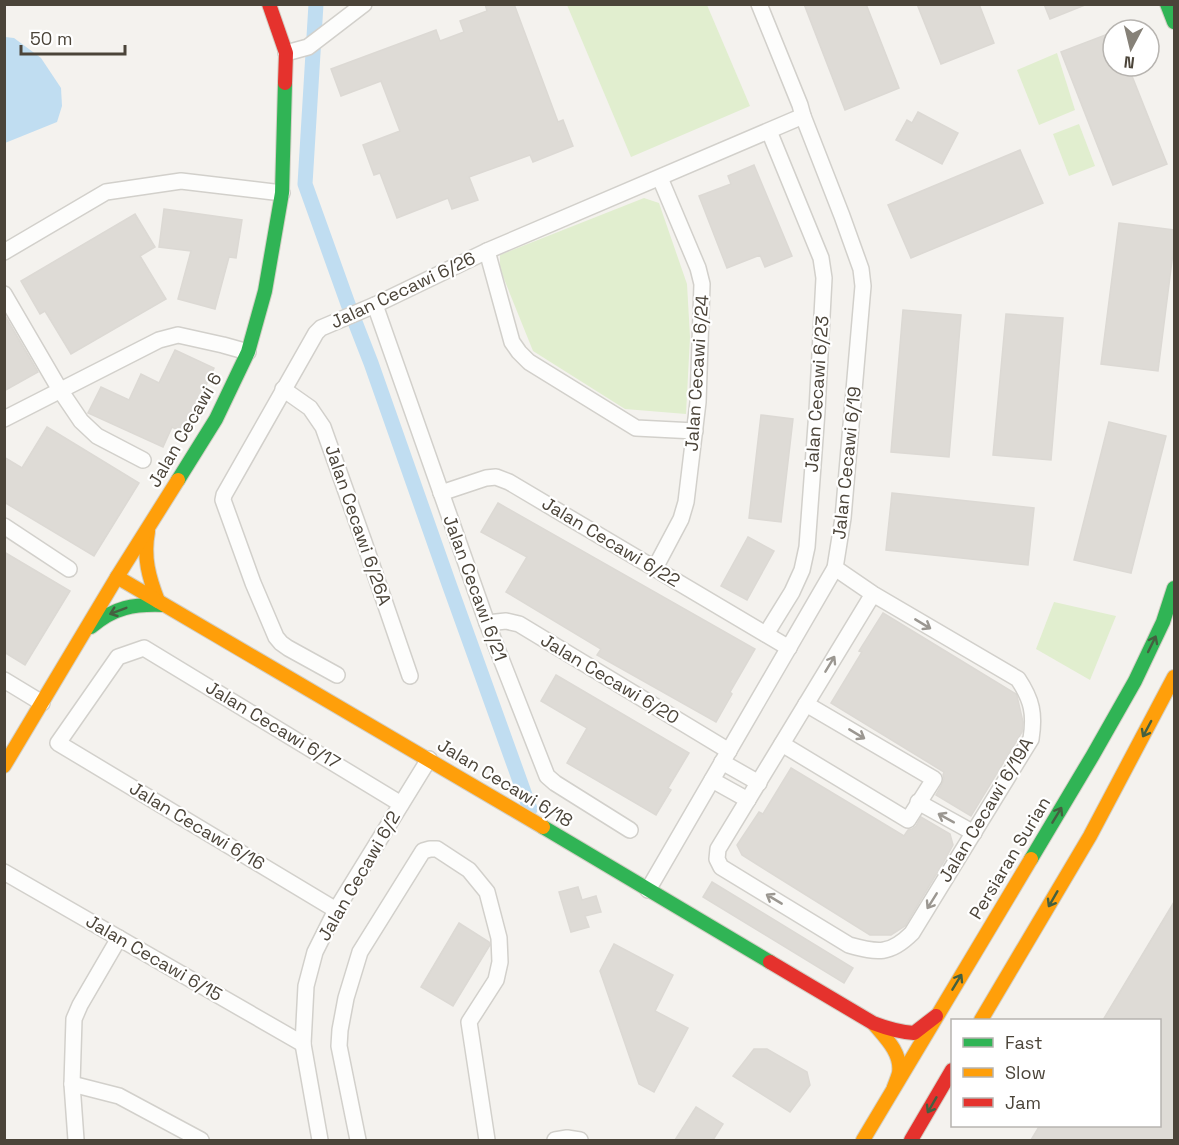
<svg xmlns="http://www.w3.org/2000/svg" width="1179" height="1145" font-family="'Space Grotesk',sans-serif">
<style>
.green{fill:#e1eecf}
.water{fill:#c0ddf1}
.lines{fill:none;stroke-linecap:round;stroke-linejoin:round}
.canal{stroke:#c0ddf1;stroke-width:15}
.building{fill:#dedbd6;stroke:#dcd9d4;stroke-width:1.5}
.street-casing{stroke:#d2d0cb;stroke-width:18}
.fast-casing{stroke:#d3cfc5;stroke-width:16}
.slow-casing{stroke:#d3cfc5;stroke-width:16}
.jam-casing{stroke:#d3cfc5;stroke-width:16}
.street{stroke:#fdfdfc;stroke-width:15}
.fast{stroke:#30b455;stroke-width:14}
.slow{stroke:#ff9f0a;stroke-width:14}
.jam{stroke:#e5322d;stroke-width:14}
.oneway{stroke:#446040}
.oneway2{stroke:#9b9791}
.labels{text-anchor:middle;stroke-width:4.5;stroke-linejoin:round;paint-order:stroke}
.street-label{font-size:18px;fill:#4b4439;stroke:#fff}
</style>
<rect width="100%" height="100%" fill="#f4f2ee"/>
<!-- green -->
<g class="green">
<path d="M567,5H707L750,106L631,157Z"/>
<path d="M1057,53L1075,110L1039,125L1017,70Z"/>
<path d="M1079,124L1095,166L1069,176L1053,134Z"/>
<path d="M644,198L659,203L687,284L690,337L686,414L625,409L533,351L500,269V255Z"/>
<path d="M1054,602L1116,616L1090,680L1036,649Z"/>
</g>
<!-- water -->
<path class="water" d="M5,37L14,38L41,58L61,88L62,106L57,122L5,143Z"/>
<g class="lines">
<!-- canal -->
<path class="canal" d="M316,4L305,184L348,304L371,363L449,584L530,809"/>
</g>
<!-- building -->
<g class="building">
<path d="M485,4H514L558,122L563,120L573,146L533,162L530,155L469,177L478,200L452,209L448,198L397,218L380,173L374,175L363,145L400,131L381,81L341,96L331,69L436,30L440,41L464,32L460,21L487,11Z"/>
<path d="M804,4H866L899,88L845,110Z"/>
<path d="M917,4H979L994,43L941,64Z"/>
<path d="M1044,4H1084L1085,5L1050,19Z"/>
<path d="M1113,32V66H1128L1167,164L1113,185L1061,52Z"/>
<path d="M918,112L958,133L942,164L896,140L907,120L912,123Z"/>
<path d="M1020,150L1043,203L911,258L888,205Z"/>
<path d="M754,165L792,256L765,267L760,255L727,268L699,196L731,184L728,176Z"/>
<path d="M164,209L242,220L236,258L229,257L215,309L178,299L191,251L159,247Z"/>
<path d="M135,214L155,247L140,256L166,299L71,354L45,311L40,314L21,281Z"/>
<path d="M1119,223L1174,230V245L1158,371L1101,364Z"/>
<path d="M903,310L961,315L949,457L891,452Z"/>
<path d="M4,314L38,372L4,391Z"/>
<path d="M1006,314L1063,318L1051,460L993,455Z"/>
<path d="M175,350L214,368L184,433L172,427L163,447L88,413L101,387L129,400L141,374L159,383Z"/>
<path d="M761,415L793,419L781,522L749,518Z"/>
<path d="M1109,422L1166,436L1131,573L1074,560Z"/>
<path d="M47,427L139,483L94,556L4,502V457L22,468Z"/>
<path d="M892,493L1034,508L1028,565L886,550Z"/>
<path d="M498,503L755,649L730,692L732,694L716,722L597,655L601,649L506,592L527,557L481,532Z"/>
<path d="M748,537L774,551L747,600L721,586Z"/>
<path d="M4,552L70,591L25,665L4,652Z"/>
<path d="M883,613L1016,694L1017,696L1023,722L1022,732L971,816L936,795L942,784L944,779L943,775L944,772L831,703L862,652L859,651Z"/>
<path d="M556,675L689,753L668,788L671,790L656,815L567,763L587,728L541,701Z"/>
<path d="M791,768L904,836L908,830L912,829L916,826L921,817L950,834L953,845L943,863L905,926L891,935H870L742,855L737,845L759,812L763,814Z"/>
<path d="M712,882L853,968L844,983L703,897Z"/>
<path d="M578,887L582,900L596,896L601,912L585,916L589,927L571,932L559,892Z"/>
<path d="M1174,902V1140H1031L1040,1125H1160V1020H1103Z"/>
<path d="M459,923L489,942L490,945L453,1006L421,987Z"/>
<path d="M614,944L673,975L655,1011L688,1028L654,1092L639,1084L600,971Z"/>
<path d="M754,1049H767L807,1072L810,1085L790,1112L733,1076Z"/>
<path d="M696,1107L723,1124L713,1140H675Z"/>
</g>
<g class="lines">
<defs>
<g id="street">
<path d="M286,53L308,47L364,4"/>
<path d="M487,251L512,342L519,352L529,362L636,428L695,431"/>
<path d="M4,252L106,192L181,181L282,193"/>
<path d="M4,294L60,390L81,421L97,436L143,460"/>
<path d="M375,305L487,623L547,776L555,783L630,830"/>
<path d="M283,389L310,408L323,427L364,542L410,676"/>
<path d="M4,419L159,340L178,335L223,345L248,352"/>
<path d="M441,493L486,478L496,477L509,482L789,648"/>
<path d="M4,526L69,569"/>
<path d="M655,568L681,519L686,502L698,402L702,284L698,268L660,178"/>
<path d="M835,568L873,594L1018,679C1032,700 1035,714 1031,739L912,933C890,955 878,953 849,945L721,867L717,859L718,849L873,594"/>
<path d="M487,623L506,621L519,624L729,751"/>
<path d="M766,634L792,592L802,570L807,547L817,411L824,278L821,258L769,131"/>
<path d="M337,675L288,648L281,643L276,637L253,583L223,500L224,495L316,333L321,328L375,305L487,251L803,116"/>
<path d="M4,680L42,703"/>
<path d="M782,744L908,820L934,779L806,704"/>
<path d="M722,762L759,783"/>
<path d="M712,780L748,800"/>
<path d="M918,802L974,833"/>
<path d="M4,872L303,1044"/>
<path d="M648,890L835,568L843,518L863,286L861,269L842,216L803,116L800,105L759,4"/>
<path d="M336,910L58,743L118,657L144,648L401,804"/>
<path d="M72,1084L119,1096L201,1140"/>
<path d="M76,1140L72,1084L74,1019L80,1005L119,938"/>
<path d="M320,1140L303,1044L306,986L315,952L336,910L429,759"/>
<path d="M358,1140L339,1046L340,1030L346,998L360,952L423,851L430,849H437L469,870L487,892L499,938L500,962L496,980L469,1022L487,1140"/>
<path d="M555,1140L567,1138L580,1140"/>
</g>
<g id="fast">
<path d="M1167,4L1174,22"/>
<path d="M178,480L216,419L248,352L265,291L282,193L285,83"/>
<path d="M91,627C114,607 134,604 163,605"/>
<path d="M543,827L770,962"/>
<path d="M1031,859L1093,755L1135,681L1163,622L1174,588"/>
</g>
<g id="slow">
<path d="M148,532C143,557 149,578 158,601"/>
<path d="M117,577L543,827"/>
<path d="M4,766L117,577L178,480"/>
<path d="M981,1020L1090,836L1174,677"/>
<path d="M874,1024C885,1037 902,1053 899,1073C898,1077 896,1082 894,1087"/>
<path d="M863,1140L1031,859"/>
</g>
<g id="jam">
<path d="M269,4L286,53L285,83"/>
<path d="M770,962L873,1023C886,1028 899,1032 914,1033L936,1016"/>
<path d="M911,1140L952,1070"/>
</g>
</defs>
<!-- street casing -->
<use href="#street" class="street-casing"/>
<!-- fast casing -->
<use href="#fast" class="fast-casing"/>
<!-- slow casing -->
<use href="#slow" class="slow-casing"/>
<!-- jam casing -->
<use href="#jam" class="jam-casing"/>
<!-- street -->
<use href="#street" class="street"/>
<!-- fast -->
<use href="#fast" class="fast"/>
<!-- slow -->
<use href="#slow" class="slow"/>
<!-- jam -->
<use href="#jam" class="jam"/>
</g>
<!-- one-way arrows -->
<defs><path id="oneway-shaft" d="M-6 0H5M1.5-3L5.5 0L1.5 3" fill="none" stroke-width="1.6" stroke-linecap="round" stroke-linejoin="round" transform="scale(1.5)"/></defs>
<g class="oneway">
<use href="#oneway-shaft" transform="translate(118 611) rotate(159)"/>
<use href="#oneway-shaft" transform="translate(1152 644) rotate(-64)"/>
<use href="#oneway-shaft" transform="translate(1147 729) rotate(118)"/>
<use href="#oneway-shaft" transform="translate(1057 815) rotate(-59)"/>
<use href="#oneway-shaft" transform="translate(1053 899) rotate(120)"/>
<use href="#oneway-shaft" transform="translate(957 982) rotate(-59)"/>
<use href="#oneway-shaft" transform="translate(932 1105) rotate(120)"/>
</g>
<g class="oneway2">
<use href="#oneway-shaft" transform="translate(923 624) rotate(31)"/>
<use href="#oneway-shaft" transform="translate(830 664) rotate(-59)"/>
<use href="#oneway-shaft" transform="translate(857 734) rotate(31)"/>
<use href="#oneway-shaft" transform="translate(946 818) rotate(-151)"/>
<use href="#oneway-shaft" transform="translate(774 899) rotate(-149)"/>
<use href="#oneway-shaft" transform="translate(932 901) rotate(122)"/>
</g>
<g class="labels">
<!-- street labels -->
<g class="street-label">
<text transform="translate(403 290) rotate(-25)" y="6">Jalan Cecawi 6/26</text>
<text transform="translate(697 373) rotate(-86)" y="6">Jalan Cecawi 6/24</text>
<text transform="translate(817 394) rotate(-86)" y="6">Jalan Cecawi 6/23</text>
<text transform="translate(185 430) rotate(-60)" y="6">Jalan Cecawi 6</text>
<text transform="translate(847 463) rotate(-84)" y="6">Jalan Cecawi 6/19</text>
<text transform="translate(358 525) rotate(71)" y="6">Jalan Cecawi 6/26A</text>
<text transform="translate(611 542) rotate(31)" y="6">Jalan Cecawi 6/22</text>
<text transform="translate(475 588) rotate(70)" y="6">Jalan Cecawi 6/21</text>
<text transform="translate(610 679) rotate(31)" y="6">Jalan Cecawi 6/20</text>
<text transform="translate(273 725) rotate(31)" y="6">Jalan Cecawi 6/17</text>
<text transform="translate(505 783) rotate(31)" y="6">Jalan Cecawi 6/18</text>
<text transform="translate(986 810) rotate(-59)" y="6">Jalan Cecawi 6/19A</text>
<text transform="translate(197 826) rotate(31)" y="6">Jalan Cecawi 6/16</text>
<text transform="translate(1010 858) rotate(-59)" y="6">Persiaran Surian</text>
<text transform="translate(359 876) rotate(-60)" y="6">Jalan Cecawi 6/2</text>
<text transform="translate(154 958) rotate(30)" y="6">Jalan Cecawi 6/15</text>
</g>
</g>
<!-- border -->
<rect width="1179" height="1145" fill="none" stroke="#4b4439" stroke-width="12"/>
<!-- legend -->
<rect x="951" y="1019" width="210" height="108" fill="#ffffff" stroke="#b7b4b0" stroke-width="1.5"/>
<rect x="963" y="1038" width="30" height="9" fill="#30b455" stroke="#b7b4b0" stroke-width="1.5"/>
<text x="1005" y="1049" font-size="18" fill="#4b4439">Fast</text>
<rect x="963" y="1068" width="30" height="9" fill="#ff9f0a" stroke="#b7b4b0" stroke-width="1.5"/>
<text x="1005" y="1079" font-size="18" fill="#4b4439">Slow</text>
<rect x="963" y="1098" width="30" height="9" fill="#e5322d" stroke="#b7b4b0" stroke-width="1.5"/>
<text x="1005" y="1109" font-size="18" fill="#4b4439">Jam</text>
<!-- north arrow -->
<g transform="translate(1131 48) rotate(187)"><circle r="28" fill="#ffffff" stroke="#b7b4b0" stroke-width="1.5"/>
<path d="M0-4.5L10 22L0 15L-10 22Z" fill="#868178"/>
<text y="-9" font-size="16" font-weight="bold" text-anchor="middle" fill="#4b4439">N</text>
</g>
<!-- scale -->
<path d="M21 45v9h104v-9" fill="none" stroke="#4b4439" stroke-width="3"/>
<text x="30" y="45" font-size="18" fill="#4b4439" stroke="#ffffff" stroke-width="4.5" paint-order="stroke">50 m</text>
</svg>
